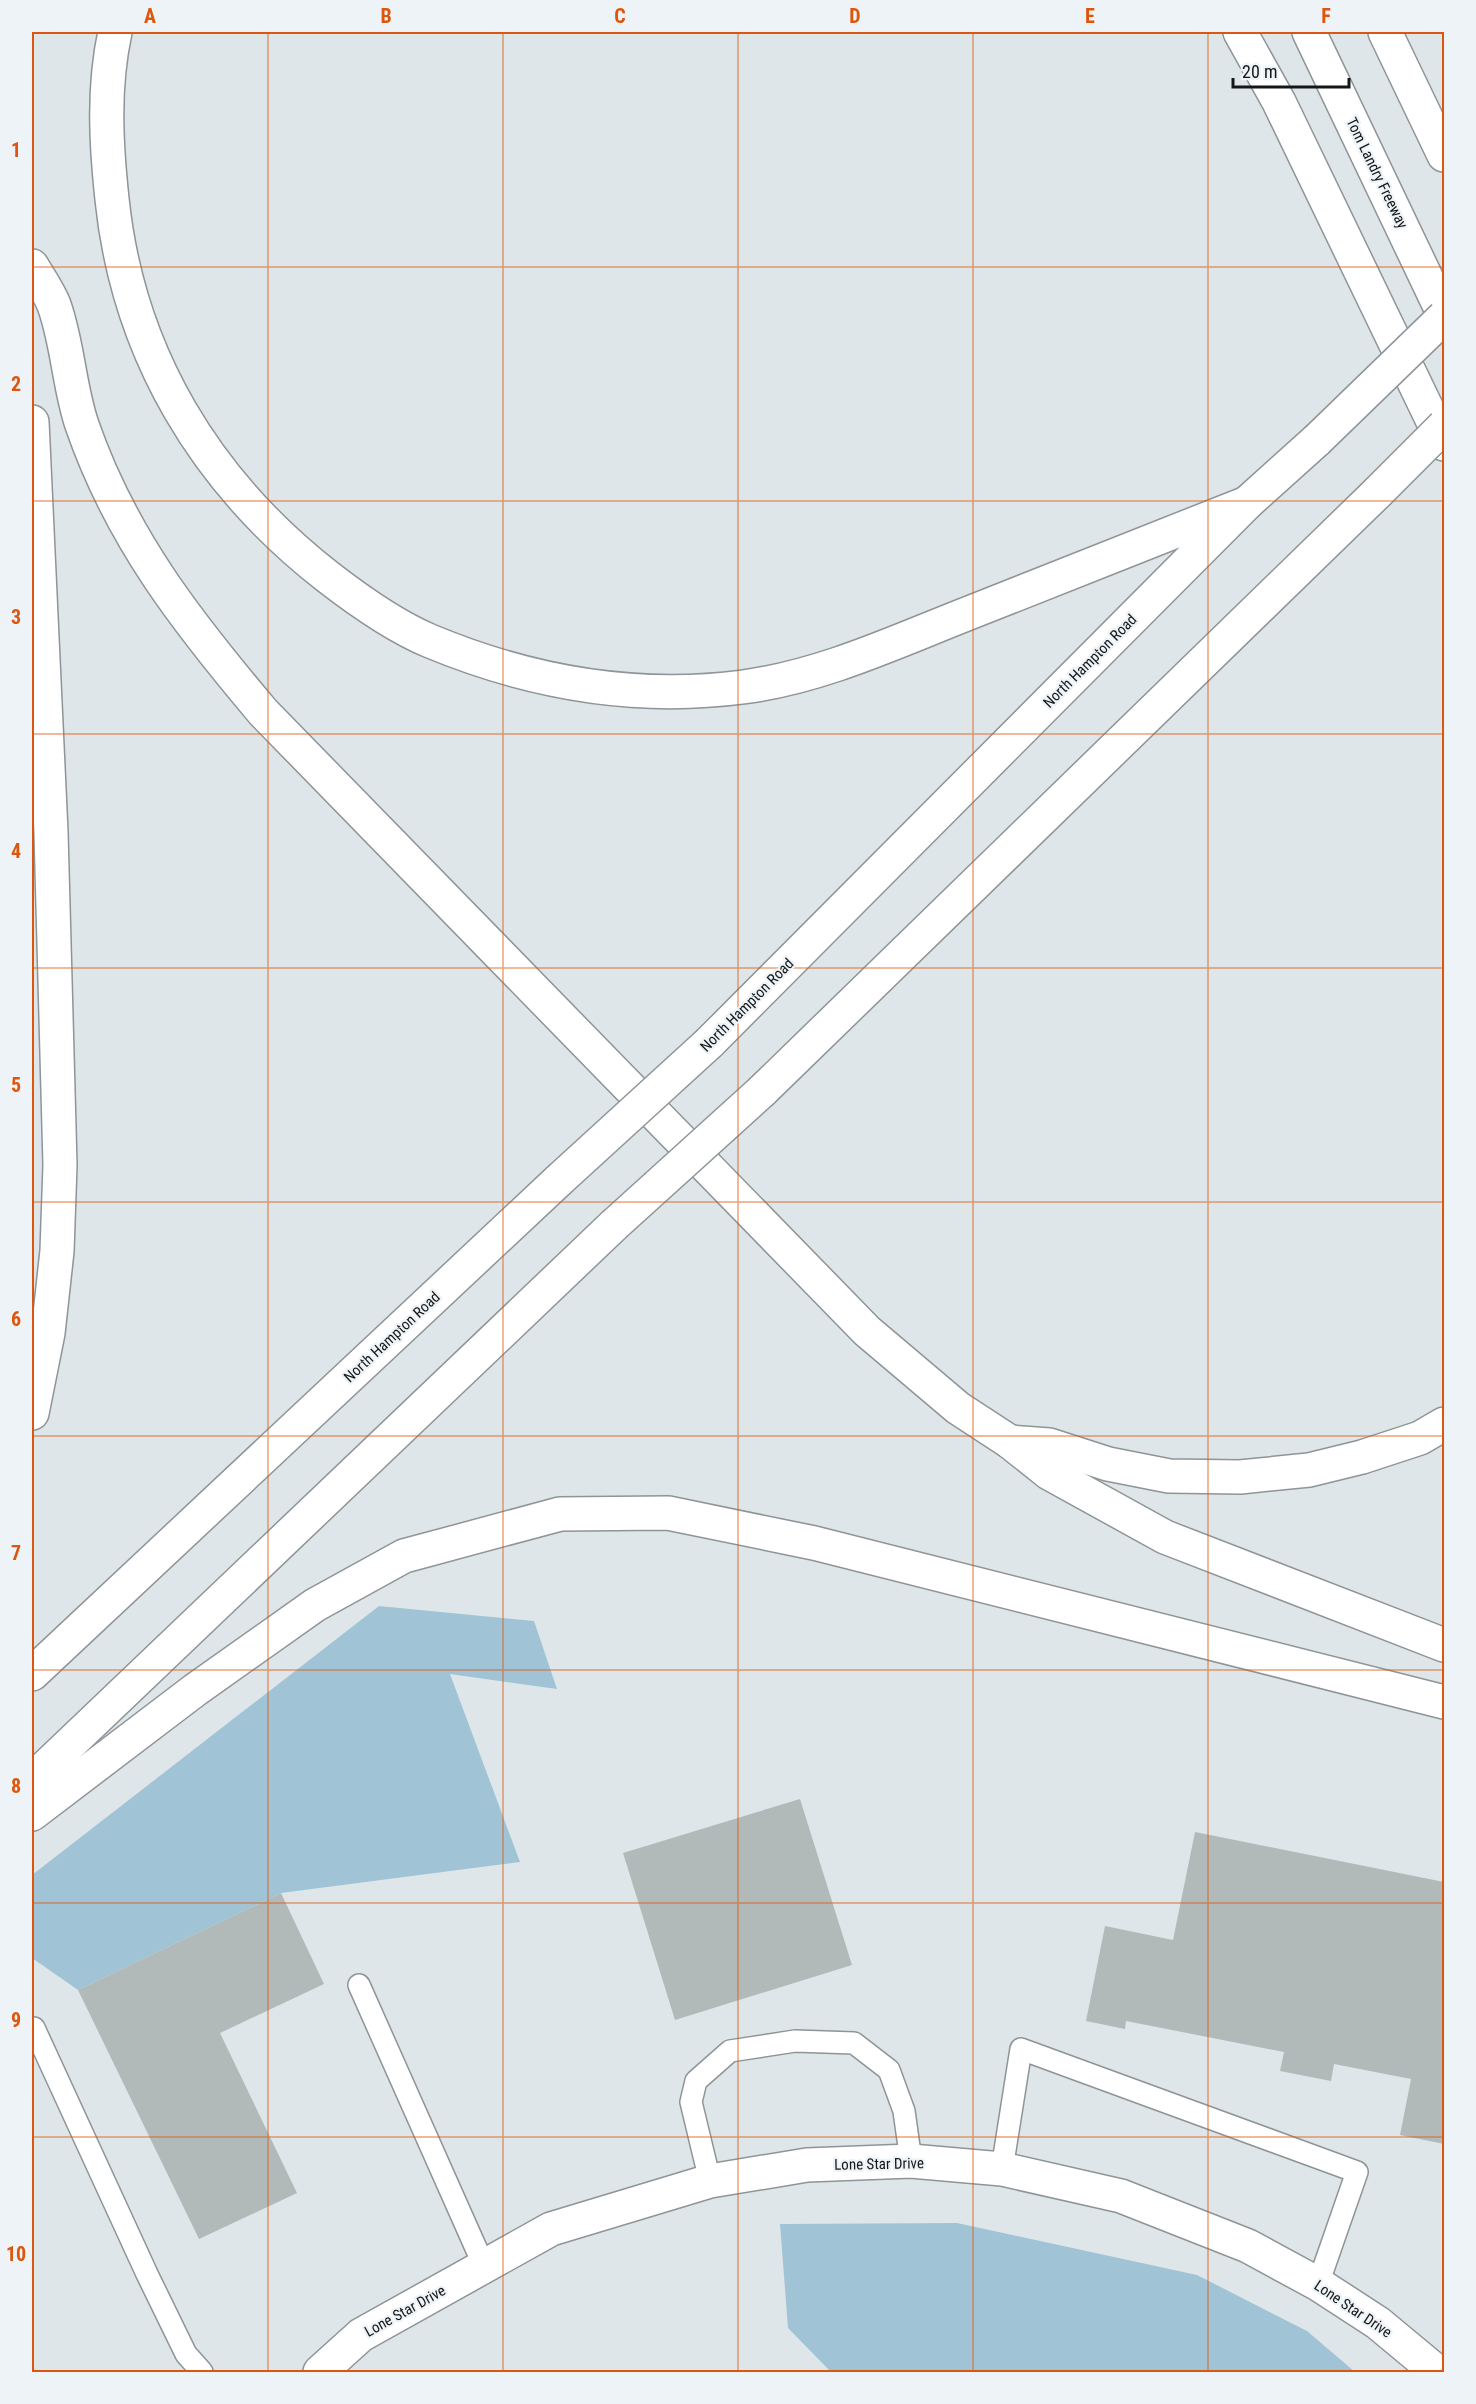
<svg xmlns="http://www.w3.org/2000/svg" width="1476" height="2404" font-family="'Roboto Condensed',sans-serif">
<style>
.green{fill:#a0c4d5}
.building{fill:#b2b9b9}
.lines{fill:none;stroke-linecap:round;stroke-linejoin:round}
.lane-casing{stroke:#8e9497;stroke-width:24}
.street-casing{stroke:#8e9497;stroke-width:36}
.secondary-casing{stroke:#8e9497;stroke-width:36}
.highway-casing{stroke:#8e9497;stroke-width:36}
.lane{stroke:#fff;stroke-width:21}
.street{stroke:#fff;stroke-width:33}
.secondary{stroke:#fff;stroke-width:33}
.highway{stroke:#fff;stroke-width:33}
.secondary-bridge-casing{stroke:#8e9497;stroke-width:36;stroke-linecap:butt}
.secondary-bridge{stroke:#fff;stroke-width:33}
.grid{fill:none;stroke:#dd560d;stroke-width:1.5;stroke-opacity:0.55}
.labels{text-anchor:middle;stroke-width:4.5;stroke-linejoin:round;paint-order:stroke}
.street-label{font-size:15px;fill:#141617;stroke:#edf3f6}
.neatline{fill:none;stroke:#dd560d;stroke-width:2}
.grid-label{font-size:20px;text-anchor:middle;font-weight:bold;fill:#dd560d}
</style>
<rect width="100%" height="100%" fill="#dfe6e9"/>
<!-- green -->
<g class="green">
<path d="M379,1606L534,1621L557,1689L450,1674L520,1862L281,1893L78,1990L32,1958V1875Z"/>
<path d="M957,2223L1197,2275L1307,2331L1355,2372H831L788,2328L780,2224Z"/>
</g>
<!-- building -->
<g class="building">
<path d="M800,1799L852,1965L675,2020L623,1853Z"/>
<path d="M1195,1832L1444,1882V2144L1400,2135L1411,2079L1334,2064L1331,2081L1280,2071L1284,2052L1126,2021L1125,2029L1086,2021L1105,1926L1173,1940Z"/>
<path d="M281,1893L324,1984L220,2033L297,2193L199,2239L78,1990Z"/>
</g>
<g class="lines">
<defs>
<g id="lane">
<path d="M359,1985L484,2266"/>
<path d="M34,2028L147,2274L186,2354L202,2372"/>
<path d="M1002,2169L1021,2049L1357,2172L1318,2284"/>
<path d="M710,2181L691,2102L696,2081L730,2051L795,2041L854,2043L889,2070L904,2111L911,2161"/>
</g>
<path id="street" d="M320,2372L361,2335L551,2229L710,2181L807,2165L911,2161L1002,2169L1121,2196L1248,2246L1318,2284L1378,2323L1437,2372"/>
<g id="secondary">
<path d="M709,1043L1247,503L1317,440"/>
<path d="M762,1091L1377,493"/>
<path d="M32,1674L559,1180"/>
<path d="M32,1780L614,1225"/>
<path d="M32,1814L195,1690L315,1605L404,1556L560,1514L668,1513L814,1543L1444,1702"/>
</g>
<g id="highway">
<path d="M115,32C103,87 106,143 112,199C128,354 206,482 328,577C359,601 394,626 430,641C531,683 635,701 743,687C820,677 893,643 964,615C1058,578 1153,540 1247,503"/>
<path d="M1240,32L1279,102L1444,444"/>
<path d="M1309,32L1444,315"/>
<path d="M1385,32L1444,155"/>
<path d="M32,266C39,278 49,292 54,305C68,344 69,387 82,425C121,538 187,622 263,712L867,1331L958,1408L1010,1442L1049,1473L1165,1537L1444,1645"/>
<path d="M32,422L51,832L60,1165L57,1251L48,1333L32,1413"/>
<path d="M1010,1442L1049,1445L1108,1464L1169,1476L1240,1477L1309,1470L1362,1457L1420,1438L1444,1424"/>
</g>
</defs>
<!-- lane casing -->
<use href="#lane" class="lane-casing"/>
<!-- street casing -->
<use href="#street" class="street-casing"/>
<!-- secondary casing -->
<use href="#secondary" class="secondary-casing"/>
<!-- highway casing -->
<use href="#highway" class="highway-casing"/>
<!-- lane -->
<use href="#lane" class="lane"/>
<!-- street -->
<use href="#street" class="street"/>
<!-- secondary -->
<use href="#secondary" class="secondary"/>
<!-- highway -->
<use href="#highway" class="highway"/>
<defs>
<g id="secondary-bridge">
<path d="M1317,440L1444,317"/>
<path d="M1377,493L1444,426"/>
<path d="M559,1180L709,1043"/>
<path d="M614,1225L762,1091"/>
</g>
</defs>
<!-- secondary-bridge casing -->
<use href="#secondary-bridge" class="secondary-bridge-casing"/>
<!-- secondary-bridge -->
<use href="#secondary-bridge" class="secondary-bridge"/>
</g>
<!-- grid -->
<path class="grid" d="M268,32V2372M503,32V2372M738,32V2372M973,32V2372M1208,32V2372M32,267H1444M32,501H1444M32,734H1444M32,968H1444M32,1202H1444M32,1436H1444M32,1670H1444M32,1903H1444M32,2137H1444"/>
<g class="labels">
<!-- street labels -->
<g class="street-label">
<text transform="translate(1377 173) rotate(64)" y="5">Tom Landry Freeway</text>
<text transform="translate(1090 661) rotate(-45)" y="5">North Hampton Road</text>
<text transform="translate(747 1005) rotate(-45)" y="5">North Hampton Road</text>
<text transform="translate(392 1337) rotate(-43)" y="5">North Hampton Road</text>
<text transform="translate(879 2164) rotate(-1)" y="5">Lone Star Drive</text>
<text transform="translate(1353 2309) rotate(34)" y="5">Lone Star Drive</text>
<text transform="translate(405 2311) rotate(-29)" y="5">Lone Star Drive</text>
</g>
</g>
<!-- border -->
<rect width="1476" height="2404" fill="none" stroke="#edf3f6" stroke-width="66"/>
<!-- scale -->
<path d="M1233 78v9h116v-9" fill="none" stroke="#141617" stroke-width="3"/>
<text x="1242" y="78" font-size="18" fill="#141617" stroke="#edf3f6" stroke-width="4.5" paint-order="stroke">20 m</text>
<rect x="33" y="33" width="1410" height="2338" class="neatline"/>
<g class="grid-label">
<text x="150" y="23">A</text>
<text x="386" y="23">B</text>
<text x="620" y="23">C</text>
<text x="855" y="23">D</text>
<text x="1090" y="23">E</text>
<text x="1326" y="23">F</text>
<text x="16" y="157">1</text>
<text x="16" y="391">2</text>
<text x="16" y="624">3</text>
<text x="16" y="858">4</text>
<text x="16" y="1092">5</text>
<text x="16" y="1326">6</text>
<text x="16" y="1560">7</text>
<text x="16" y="1793">8</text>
<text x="16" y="2027">9</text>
<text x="16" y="2261">10</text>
</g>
</svg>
